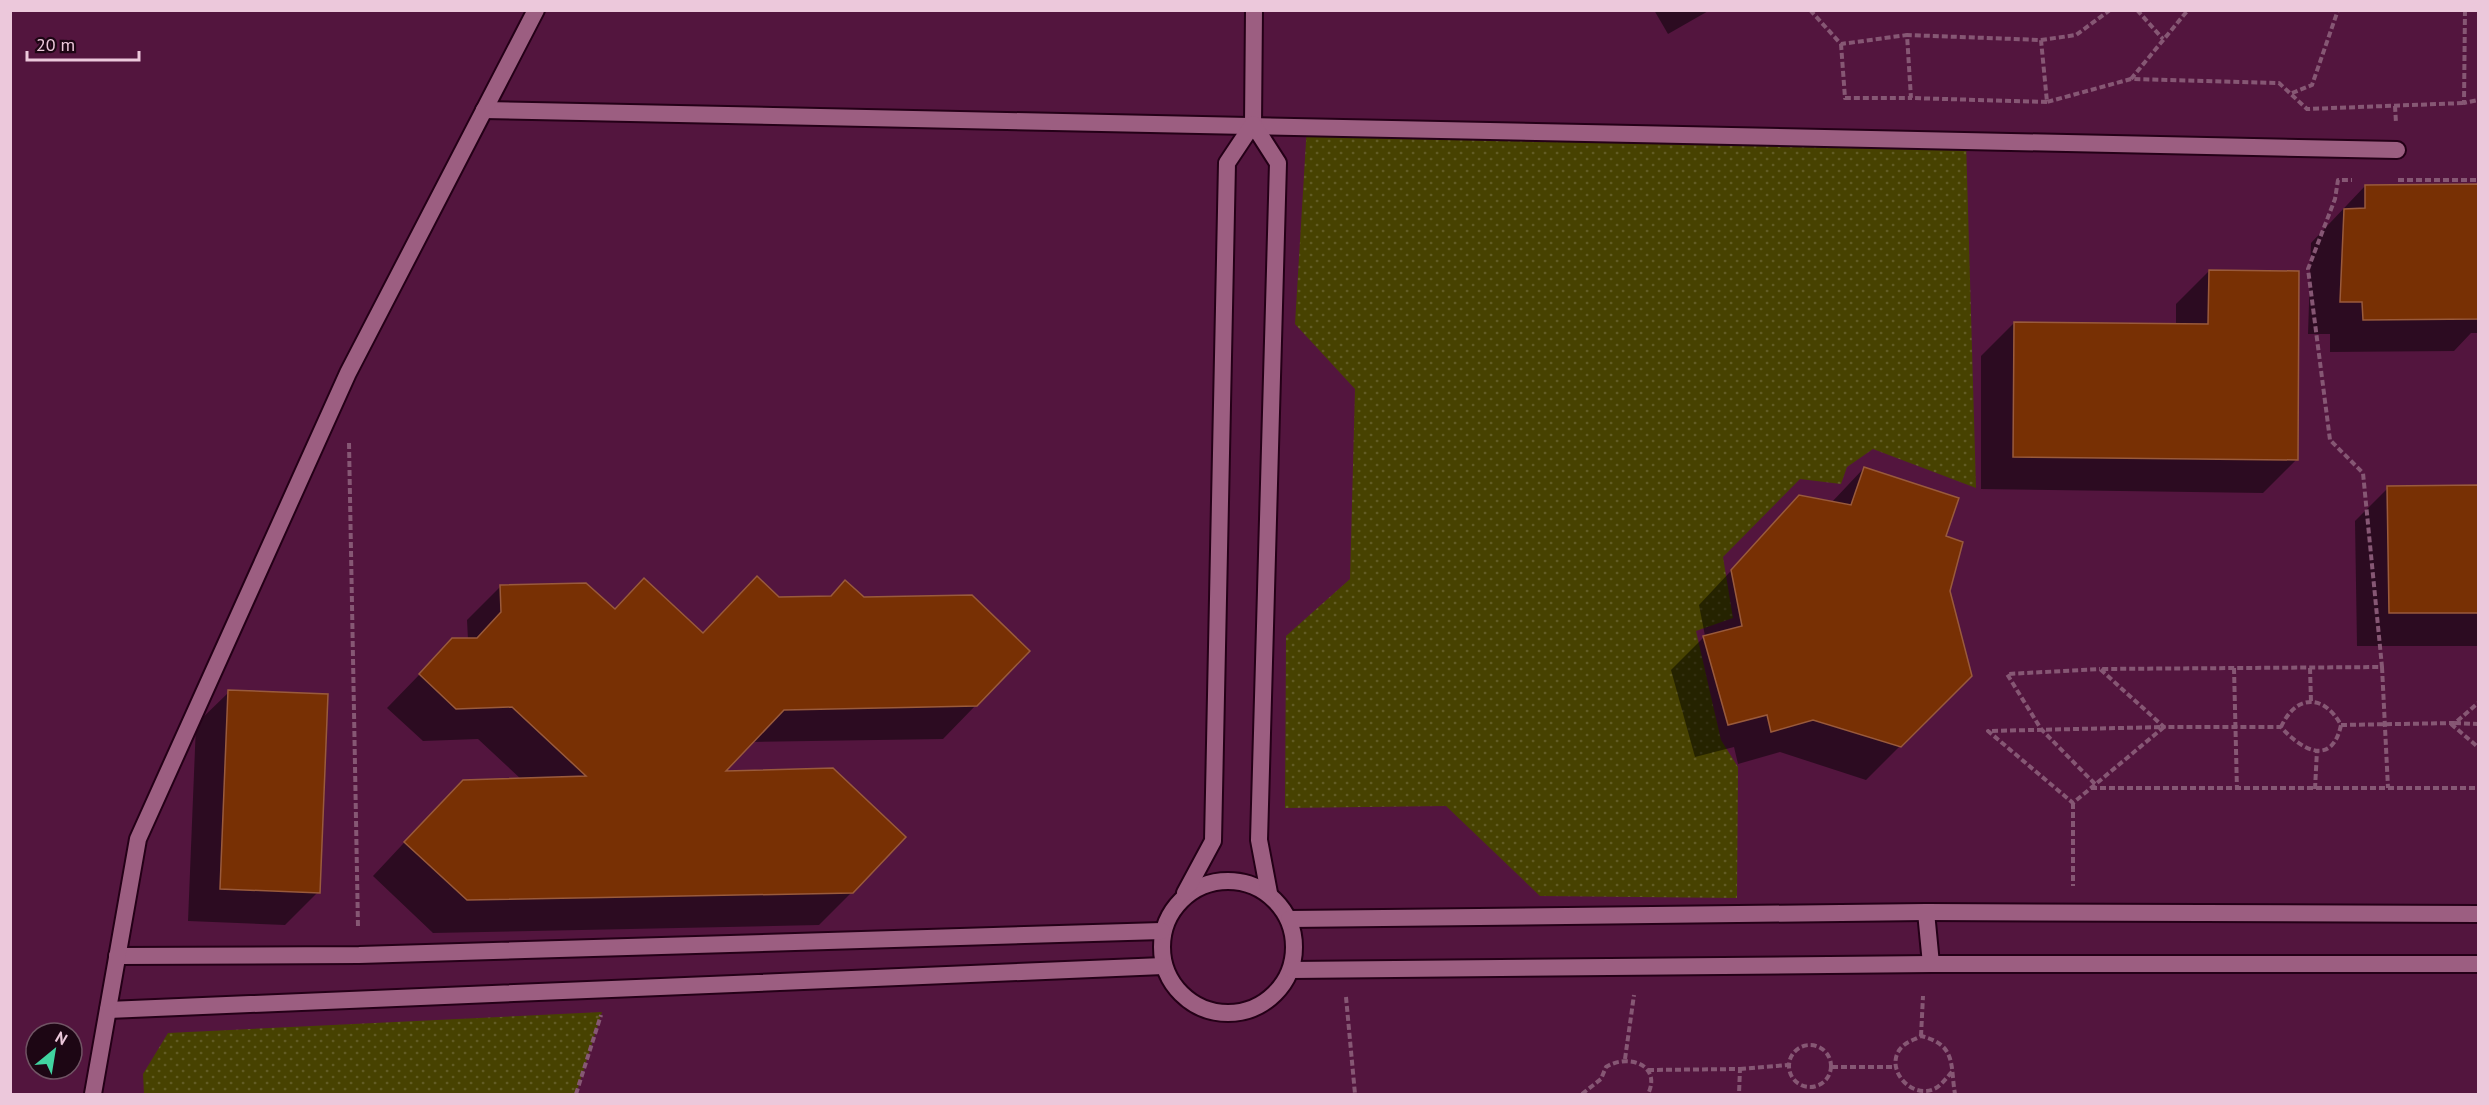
<svg xmlns="http://www.w3.org/2000/svg" width="2489" height="1105" font-family="'PT Sans',sans-serif">
<style>
.built{fill:#53153e;fill-rule:evenodd}
.grass{fill:url(#grass-dots)}
.shadow{fill:#0007}
.building{fill:#783004;stroke:#995a3c;stroke-width:1.5}
.lines{fill:none;stroke-linecap:round;stroke-linejoin:round}
.service-casing{stroke:#240017;stroke-width:20}
.path{stroke:#865774;stroke-width:4;stroke-dasharray:6 3;stroke-linecap:butt}
.service{stroke:#9c5e81;stroke-width:16}
</style>
<defs>
<pattern id="grass-dots" width="8" height="8" patternUnits="userSpaceOnUse" patternTransform="scale(1.5)"><rect width="8" height="8" fill="#474201"/><path d="M2 2h.1M6 6h.1" fill="none" stroke="#625c25" stroke-width="1.8" stroke-linecap="round"/></pattern>
</defs>
<rect width="100%" height="100%" fill="#440d31"/>
<!-- built -->
<path class="built" d="M10,11H2478V1094H11ZM36,1033H72V1069H36Z"/>
<!-- grass -->
<g class="grass">
<path d="M1307,125L1966,140L1976,488L1873,449L1847,467L1841,484L1800,479L1723,557L1733,618L1696,631L1721,740L1738,767L1737,898L1540,896L1446,806L1285,808L1286,636L1350,579L1355,389L1295,324Z"/>
<path d="M602,1012L576,1094H144L143,1074L168,1033Z"/>
</g>
<!-- shadow -->
<g class="shadow">
<path d="M1654,10H1710L1668,34Z"/>
<path d="M2478,185V333H2471L2454,351L2330,352V334H2308L2311,243L2365,186Z"/>
<path d="M2209,271L2296,460L2263,493L1981,489V356L2014,323L2176,325V304Z"/>
<path d="M1864,468L1944,537L1948,591L1971,675L1866,780L1780,752L1738,764L1734,747L1695,757L1671,670L1705,636L1699,605L1800,497L1831,503Z"/>
<path d="M2478,487V646H2357L2355,521L2388,488Z"/>
<path d="M500,587L614,610L702,635L779,598L976,705L943,739L752,742L722,773L852,892L819,925L433,933L373,876L430,815L522,780L478,739L423,741L387,708L453,640H468L467,620Z"/>
<path d="M229,692L318,892L285,925L188,921L196,724Z"/>
</g>
<!-- building -->
<g class="building">
<path d="M2478,184V319L2363,320L2362,302H2340L2344,209L2365,208V185Z"/>
<path d="M2209,270L2299,271L2298,460L2013,457L2014,322L2208,324Z"/>
<path d="M1864,467L1959,498L1946,536L1963,542L1950,591L1972,676L1901,747L1813,720L1771,732L1767,715L1728,725L1703,636L1742,626L1731,570L1799,495L1851,505Z"/>
<path d="M2478,485V613H2389L2387,486Z"/>
<path d="M757,576L779,597L831,596L845,580L864,597L972,595L1030,651L977,706L784,710L726,771L833,768L906,837L853,893L467,900L404,842L463,780L586,776L512,707L456,709L419,674L452,638H477L501,612L500,585L586,583L615,609L644,578L703,633Z"/>
<path d="M228,690L328,694L320,893L220,889Z"/>
</g>
<g class="lines">
<defs>
<g id="service">
<path d="M484,110L2397,150"/>
<path d="M1253,124L1254,10"/>
<circle cx="1228" cy="947" r="66"/>
<path d="M1185,893L1213,841L1227,163L1253,124L1278,163L1259,840L1269,893"/>
<path d="M1926,912L1931,964"/>
<path d="M1289,919L1926,912L2478,914"/>
<path d="M117,956L359,955L1162,931"/>
<path d="M1291,970L1931,964H2478"/>
<path d="M108,1010L1163,966"/>
<path d="M93,1094L138,839L348,373L536,10"/>
</g>
</defs>
<!-- service casing -->
<use href="#service" class="service-casing"/>
<!-- path -->
<g class="path">
<path d="M1810,10L1841,44L1907,35"/>
<path d="M2137,10L2163,39"/>
<path d="M2465,10L2464,103L2478,100"/>
<path d="M2041,40L2076,35L2110,10"/>
<path d="M1841,44L1845,98H1911"/>
<path d="M2131,79L2188,10"/>
<path d="M2292,93L2312,85L2338,10"/>
<path d="M2047,102L1911,98L1907,35L2041,40L2047,102L2131,79L2279,83L2307,109L2464,103"/>
<path d="M2395,106L2396,123"/>
<path d="M2398,180H2478"/>
<path d="M349,443L358,927"/>
<path d="M2382,667L2388,788"/>
<path d="M2234,668L2237,790"/>
<path d="M2310,668L2311,702"/>
<path d="M2455,723L2478,724"/>
<path d="M2451,724L2478,747"/>
<path d="M2341,725L2455,723L2478,703"/>
<path d="M2164,727L2073,803L1988,731Z"/>
<path d="M2281,727C2296,694 2324,694 2341,725C2332,767 2301,750 2281,727H2164L2100,669L2382,667L2363,473L2330,440L2308,269L2335,199L2338,180H2352"/>
<path d="M2095,784L2041,729L2007,674L2100,669"/>
<path d="M2091,788H2478"/>
<path d="M2315,789L2317,750"/>
<path d="M2073,803V886"/>
<path d="M1346,997L1355,1094"/>
<path d="M1921,1036L1923,996"/>
<circle cx="1810" cy="1066" r="21"/>
<path d="M1625,1059L1634,995"/>
<path d="M1832,1067H1897"/>
<path d="M1740,1069L1788,1065"/>
<path d="M1648,1070L1740,1069L1739,1094"/>
<path d="M1952,1072C1947,1077 1941,1086 1934,1089C1909,1100 1881,1064 1904,1045C1909,1041 1916,1039 1921,1036C1957,1045 1950,1065 1955,1094"/>
<path d="M576,1094L601,1015"/>
<path d="M1582,1094L1601,1079L1606,1067C1628,1053 1662,1065 1648,1094"/>
</g>
<!-- service -->
<use href="#service" class="service"/>
</g>
<!-- border -->
<rect width="2489" height="1105" fill="none" stroke="#ecc8db" stroke-width="24"/>
<!-- north arrow -->
<g transform="translate(54 1051) rotate(30)"><circle r="28" fill="#1d0614" stroke="#705464" stroke-width="1.5"/>
<path d="M0-4.5L10 22L0 15L-10 22Z" fill="#41d4a1"/>
<text y="-9" font-size="16" font-weight="bold" text-anchor="middle" fill="#ecc8db">N</text>
</g>
<!-- scale -->
<path d="M27 51v9h112v-9" fill="none" stroke="#ecc8db" stroke-width="3"/>
<text x="36" y="51" font-size="18" fill="#ecc8db" stroke="#1d0614" stroke-width="4.5" paint-order="stroke">20 m</text>
</svg>
